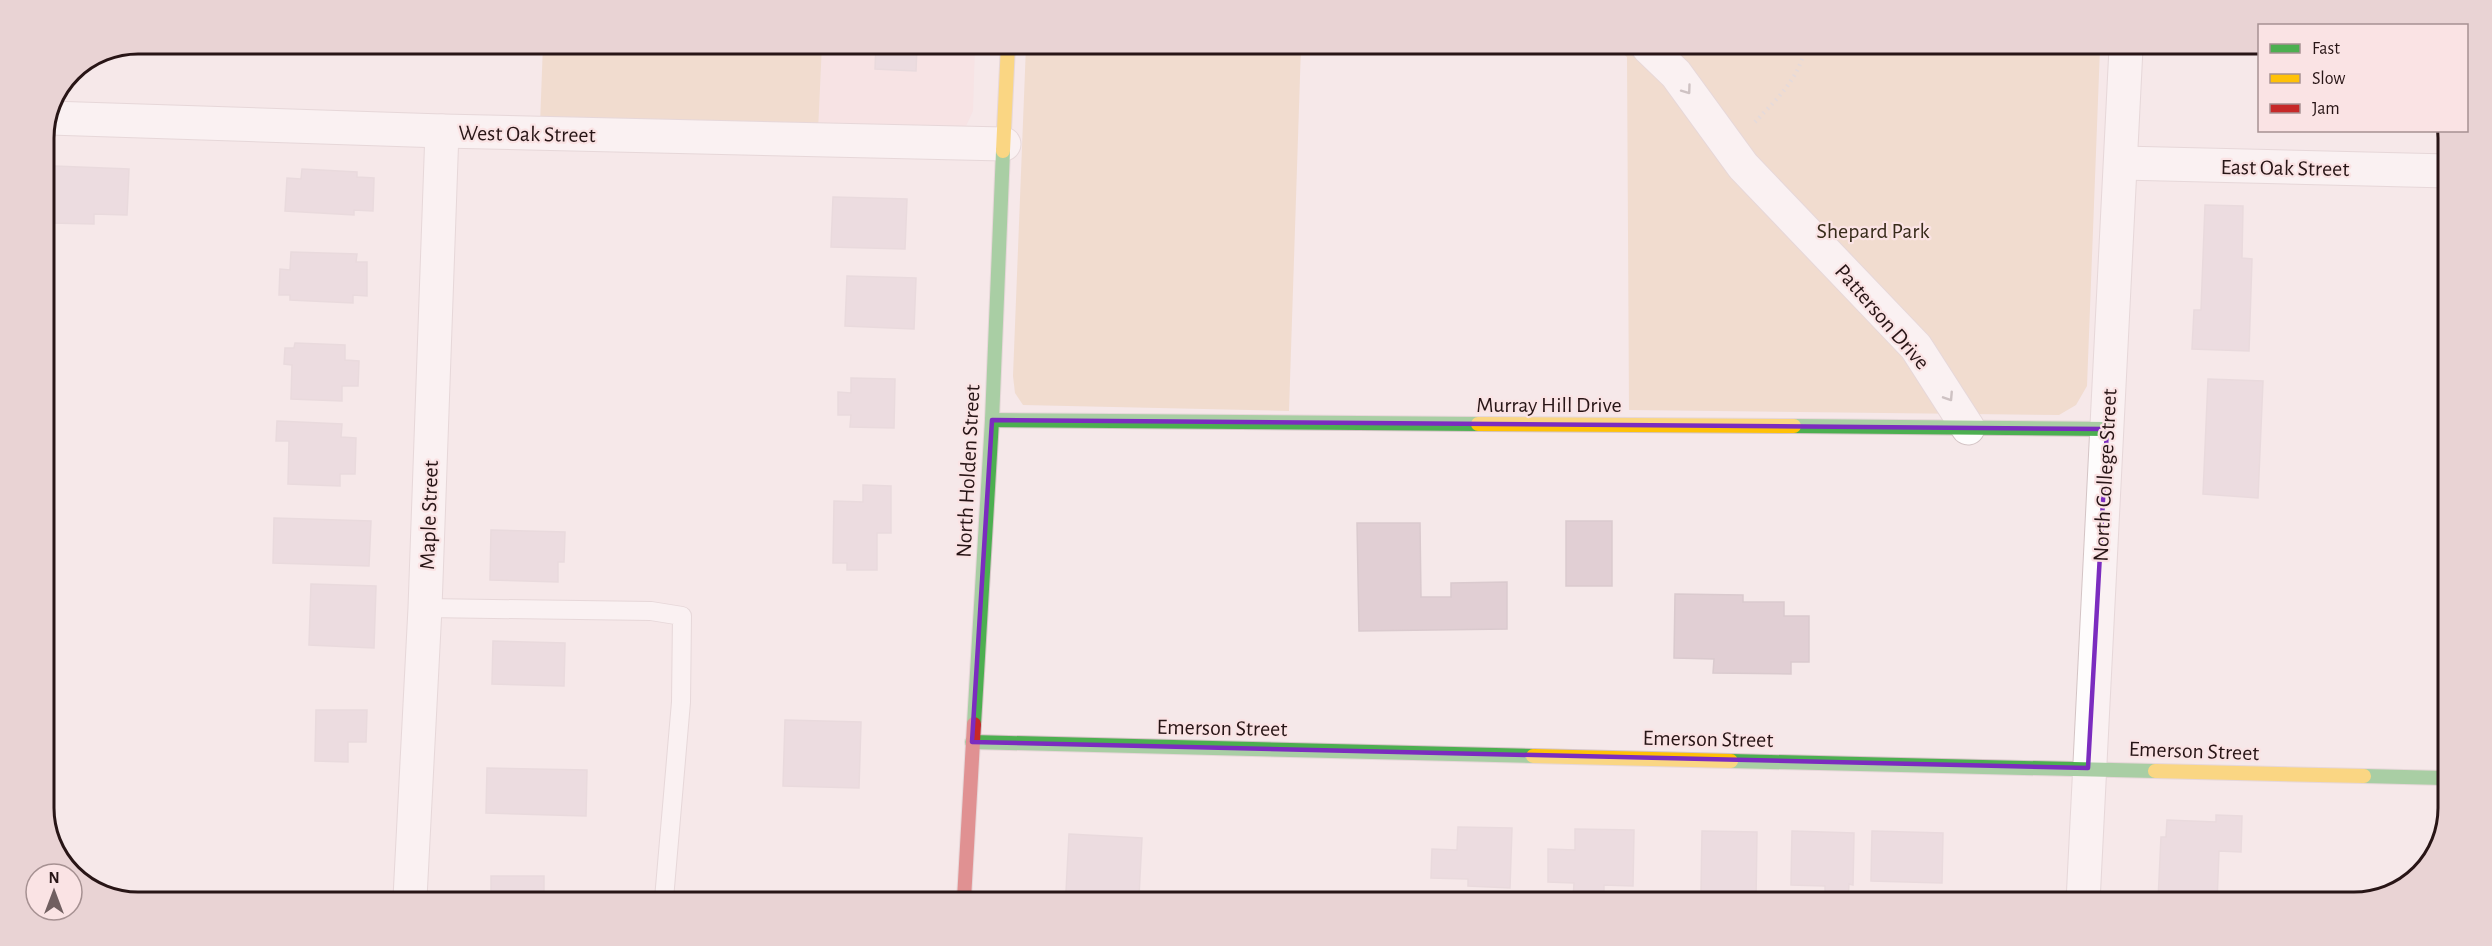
<svg xmlns="http://www.w3.org/2000/svg" width="2492" height="946" font-family="'Alegreya Sans',sans-serif">
<style>
.built{fill:#f8ddde}
.green{fill:#eaceb0}
.building{fill:#e1cfd4;stroke:#dacace;stroke-width:1.5}
.lines{fill:none;stroke-linecap:round;stroke-linejoin:round}
.lane-casing{stroke:#d4c4c5;stroke-width:20}
.street-casing{stroke:#d4c4c5;stroke-width:35}
.fast-casing{stroke:#d4c4c5;stroke-width:16}
.slow-casing{stroke:#d4c4c5;stroke-width:16}
.jam-casing{stroke:#d4c4c5;stroke-width:16}
.path{stroke:#cfcaca;stroke-width:4;stroke-dasharray:1.5 4.5;stroke-linecap:butt}
.lane{stroke:#fefcfc;stroke-width:18}
.street{stroke:#fefcfc;stroke-width:33}
.fast{stroke:#4caf50;stroke-width:14}
.slow{stroke:#ffc107;stroke-width:14}
.jam{stroke:#c62828;stroke-width:14}
.oneway{stroke:#9e9494}
.marked{fill:none;stroke:#7b2cbf;stroke-width:4.5;stroke-linejoin:round}
.labels{text-anchor:middle;stroke-width:4.5;stroke-linejoin:round;paint-order:stroke}
.street-label{font-size:22px;fill:#281516;stroke:#fae3e4}
.park-label{font-size:22px;fill:#372b1a;stroke:#fae3e4}
.rim{fill:none;stroke:#281516;stroke-width:3}
</style>
<rect width="100%" height="100%" fill="#f5e8e9"/>
<!-- built -->
<path class="built" d="M822,45H975L973,111L966,126L949,135L818,132Z"/>
<!-- green -->
<g class="green">
<path d="M543,44L822,45L818,132L540,125Z"/>
<path d="M1026,46H1301L1289,411L1023,405L1015,393L1013,376Z"/>
<path d="M1615,47L2100,48L2087,386L2076,405L2059,415L1629,410L1627,57Z"/>
</g>
<!-- building -->
<g class="building">
<path d="M876,45H917L916,71L875,69Z"/>
<path d="M54,166L129,169L127,215L94,214V224L52,223Z"/>
<path d="M302,169L357,172V177L374,178L373,211L354,210V215L285,211L287,178L301,179Z"/>
<path d="M833,197L907,199L905,249L831,247Z"/>
<path d="M2205,205L2243,206L2242,258L2252,259L2249,351L2192,349L2194,310H2201Z"/>
<path d="M291,252L357,254L356,262H367V296L353,295V303L290,300V295H279L280,269L290,270Z"/>
<path d="M847,276L916,278L914,329L845,326Z"/>
<path d="M295,343L345,345V360L359,361L358,386H342V401L291,399L292,365L284,364L285,348H294Z"/>
<path d="M851,378L895,379L894,428L850,427L851,415H838V392L851,393Z"/>
<path d="M2208,379L2263,381L2258,498L2203,494Z"/>
<path d="M277,421L342,424L341,437L356,438L355,474H340V486L288,484L289,441H276Z"/>
<path d="M863,485L891,486V533H877V570H847V563H833L834,501L863,502Z"/>
<path d="M274,518L371,521L369,566L273,563Z"/>
<rect x="1566" y="521" width="46" height="65"/>
<path d="M1357,523H1420L1421,597H1451V583L1507,582V629L1359,631Z"/>
<path d="M491,530L565,532L564,562H558V582L490,580Z"/>
<path d="M311,584L376,586L374,648L309,645Z"/>
<path d="M1675,594L1743,595V602H1784V616H1809V662H1791V674L1713,673L1714,659L1674,658Z"/>
<path d="M493,641L565,643L564,686L492,684Z"/>
<path d="M316,710H367L366,742H348V762L315,761Z"/>
<path d="M785,720L861,722L859,788L783,786Z"/>
<path d="M487,768L587,770L586,816L486,813Z"/>
<path d="M2216,815L2242,816L2241,852L2219,851L2217,902L2158,901L2161,837H2166L2167,820L2216,822Z"/>
<path d="M1458,827L1512,828L1510,888L1468,886V879L1431,878L1432,849L1457,850Z"/>
<path d="M1575,829L1634,830L1633,886L1604,885V901H1573L1574,883L1548,882V849L1575,850Z"/>
<path d="M1702,831L1757,832L1756,901H1721V893L1701,892Z"/>
<path d="M1792,831L1854,833L1853,885L1849,884L1848,901H1825V886L1791,885Z"/>
<path d="M1872,831L1943,833L1942,883L1871,881Z"/>
<path d="M1069,834L1142,838L1139,896L1066,892Z"/>
<rect x="491" y="876" width="53" height="22"/>
<path d="M764,892L851,896V899H764Z"/>
</g>
<g class="lines">
<defs>
<path id="lane" d="M425,608L651,611L682,616L681,702L664,899"/>
<g id="street">
<path d="M1648,47L1676,74L1743,166L1916,347L1968,428"/>
<path d="M50,118L442,131L1004,144"/>
<path d="M2122,163L2448,171"/>
<path d="M410,898L425,608L442,131"/>
<path d="M2083,902L2126,48"/>
</g>
<g id="fast">
<path d="M992,420L1478,424"/>
<path d="M1794,426L2107,429"/>
<path d="M974,724L992,420L1003,151"/>
<path d="M972,742L1533,756"/>
<path d="M1731,761L2155,771"/>
<path d="M2364,776L2444,778"/>
</g>
<g id="slow">
<path d="M1003,151L1008,45"/>
<path d="M1478,424L1794,426"/>
<path d="M1533,756L1731,761"/>
<path d="M2155,771L2364,776"/>
</g>
<path id="jam" d="M964,899L974,724"/>
</defs>
<!-- lane casing -->
<use href="#lane" class="lane-casing"/>
<!-- street casing -->
<use href="#street" class="street-casing"/>
<!-- fast casing -->
<use href="#fast" class="fast-casing"/>
<!-- slow casing -->
<use href="#slow" class="slow-casing"/>
<!-- jam casing -->
<use href="#jam" class="jam-casing"/>
<!-- path -->
<path class="path" d="M1755,122C1775,101 1800,78 1805,47"/>
<!-- lane -->
<use href="#lane" class="lane"/>
<!-- street -->
<use href="#street" class="street"/>
<!-- fast -->
<use href="#fast" class="fast"/>
<!-- slow -->
<use href="#slow" class="slow"/>
<!-- jam -->
<use href="#jam" class="jam"/>
</g>
<!-- one-way arrows -->
<defs><path id="oneway-chevron" d="M-2-3.5L2.5 0L-2 3.5" fill="none" stroke-width="1.6" stroke-linecap="round" stroke-linejoin="round" transform="scale(1.5)"/></defs>
<g class="oneway">
<use href="#oneway-chevron" transform="translate(1687 90) rotate(54)"/>
<use href="#oneway-chevron" transform="translate(1949 397) rotate(57)"/>
</g>
<!-- marked area -->
<path d="M0 0H2492V946H0ZM992,420L2107,429L2088,768L972,742Z" fill="#f5e8e9" fill-opacity=".55" fill-rule="evenodd"/>
<path class="marked" d="M992,420L2107,429L2088,768L972,742Z"/>
<g class="labels">
<!-- street labels -->
<g class="street-label">
<text transform="translate(527 133) rotate(1)" y="8">West Oak Street</text>
<text transform="translate(2285 167) rotate(1)" y="8">East Oak Street</text>
<text transform="translate(1883 316) rotate(49)" y="8">Patterson Drive</text>
<text x="1549" y="412">Murray Hill Drive</text>
<text transform="translate(967 471) rotate(-87)" y="8">North Holden Street</text>
<text transform="translate(2104 475) rotate(-87)" y="8">North College Street</text>
<text transform="translate(428 515) rotate(-88)" y="8">Maple Street</text>
<text transform="translate(1222 727) rotate(1)" y="8">Emerson Street</text>
<text transform="translate(1708 738) rotate(1)" y="8">Emerson Street</text>
<text transform="translate(2194 750) rotate(2)" y="8">Emerson Street</text>
</g>
<!-- park labels -->
<g class="park-label">
<text x="1873" y="238">Shepard Park</text>
</g>
</g>
<!-- crop -->
<path d="M0 0H2492V946H0ZM138 54H2354A84 84 0 0 1 2438 138V808A84 84 0 0 1 2354 892H138A84 84 0 0 1 54 808V138A84 84 0 0 1 138 54Z" fill="#e9d3d4" fill-rule="evenodd"/>
<path class="rim" d="M138 54H2354A84 84 0 0 1 2438 138V808A84 84 0 0 1 2354 892H138A84 84 0 0 1 54 808V138A84 84 0 0 1 138 54Z"/>
<!-- legend -->
<rect x="2258" y="24" width="210" height="108" fill="#fae3e4" stroke="#a69192" stroke-width="1.5"/>
<rect x="2270" y="44" width="30" height="9" fill="#4caf50" stroke="#a69192" stroke-width="1.5"/>
<text x="2312" y="54" font-size="18" fill="#281516">Fast</text>
<rect x="2270" y="74" width="30" height="9" fill="#ffc107" stroke="#a69192" stroke-width="1.5"/>
<text x="2312" y="84" font-size="18" fill="#281516">Slow</text>
<rect x="2270" y="104" width="30" height="9" fill="#c62828" stroke="#a69192" stroke-width="1.5"/>
<text x="2312" y="114" font-size="18" fill="#281516">Jam</text>
<!-- north arrow -->
<g transform="translate(54 892)"><circle r="28" fill="#fae3e4" stroke="#a69192" stroke-width="1.5"/>
<path d="M0-4.5L10 22L0 15L-10 22Z" fill="#705f60"/>
<text y="-9" font-size="16" font-weight="bold" text-anchor="middle" fill="#281516">N</text>
</g>
</svg>
